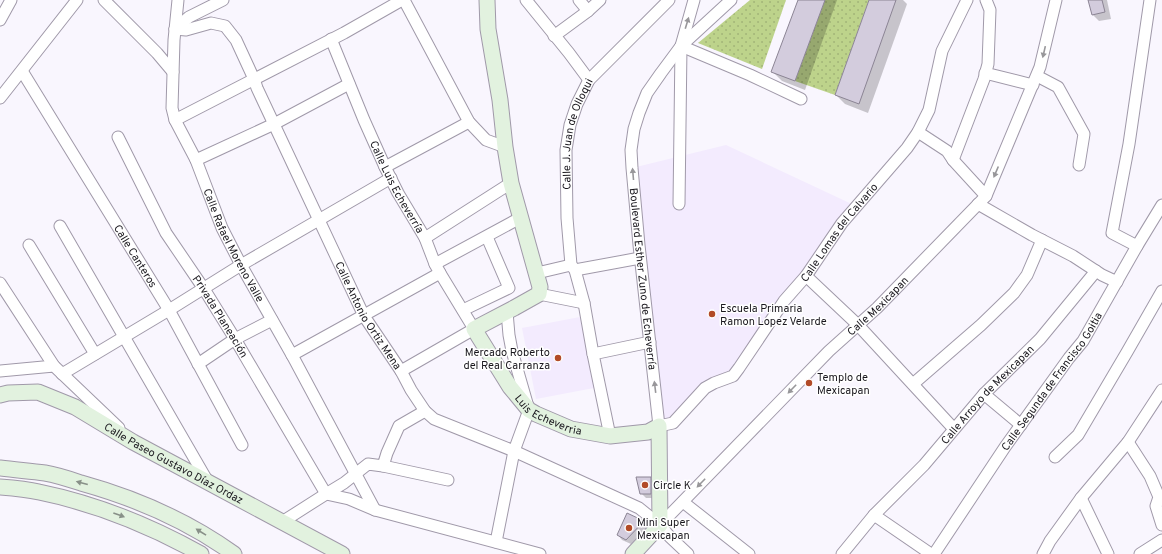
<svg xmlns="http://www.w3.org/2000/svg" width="1162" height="554" font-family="Overpass,sans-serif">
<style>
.built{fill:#f3ebfe}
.park{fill:url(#park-dots)}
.shadow{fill:#0003}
.building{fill:#d3ccdd;stroke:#8b8494}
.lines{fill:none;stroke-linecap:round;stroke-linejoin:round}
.street-casing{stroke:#a099a9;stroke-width:13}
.secondary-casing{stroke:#a099a9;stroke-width:17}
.street{stroke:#fff;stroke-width:11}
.secondary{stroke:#e2f2df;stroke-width:15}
.oneway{fill:#98979a}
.oneway2{fill:#889088}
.poi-dot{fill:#b24b27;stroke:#fff;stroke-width:1.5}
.labels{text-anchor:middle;stroke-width:3;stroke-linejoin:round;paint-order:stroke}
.street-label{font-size:11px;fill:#1a181e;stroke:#fff}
.poi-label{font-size:11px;fill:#1a181e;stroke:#fff;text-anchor:start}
</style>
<defs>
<pattern id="park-dots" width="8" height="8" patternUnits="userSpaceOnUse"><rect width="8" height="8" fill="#bdd38b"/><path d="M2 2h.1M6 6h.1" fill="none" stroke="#a2b478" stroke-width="1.8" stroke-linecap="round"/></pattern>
</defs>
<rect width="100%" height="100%" fill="#f9f6fe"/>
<!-- built -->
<g class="built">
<path d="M726,145L856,206L733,376L705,388L659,426L632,168Z"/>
<path d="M580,317L594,388L536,399L522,328Z"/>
</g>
<!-- park -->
<g class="park">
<path d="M750,0H786L762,69L698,43Z"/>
<path d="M825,0H869L835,95L795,81Z"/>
</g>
<!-- shadow -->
<g class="shadow">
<path d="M799,0H837L805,90L782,81L773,72Z"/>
<path d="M871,0H903L907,4L868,113L845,104L836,95Z"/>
<path d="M1089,0H1107L1111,19L1099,21L1092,14Z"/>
<path d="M650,478L655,482V498H646L641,493Z"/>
<path d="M628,515L643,522L648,526L631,544L622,540L618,535Z"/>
</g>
<!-- building -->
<g class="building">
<path d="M798,0H825L795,81L771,72Z"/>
<path d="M869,0H896L859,104L835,95Z"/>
<path d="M1088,0H1102L1105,12L1092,15Z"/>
<path d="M636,477H651V494H640Z"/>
<path d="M627,513L644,521L626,540L617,535Z"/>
</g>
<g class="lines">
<defs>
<g id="street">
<path d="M104,0L157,53L173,72"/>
<path id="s1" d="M178,0L174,40L172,108L175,120L196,160L222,228L241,265L292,355L375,510"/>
<path d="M404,0L469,122L486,140L505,147"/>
<path d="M526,0L569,53L589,80"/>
<path d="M579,0L588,11"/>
<path id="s2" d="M731,0L681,46L661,73L647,93L639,113L634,129L631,150L632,168L639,245L659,426L673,423L705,388L714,383L733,376L739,368L784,301L806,276L842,223L907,148L918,132L929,110L942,51L967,0"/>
<path d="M0,20L11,0"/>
<path id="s3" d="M175,29L186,30L211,23L225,26L236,40L254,79L257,88L364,316L401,371L411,390L425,411L434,419L514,451L639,508L660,525L670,537L688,554"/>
<path d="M175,29L189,17L223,0"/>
<path d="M554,36L588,11L600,0"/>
<path id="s4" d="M331,39L364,120L385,167L398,193L425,238L435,264L440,273L474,329L401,371"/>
<path d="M681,46L750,75L801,99"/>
<path id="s5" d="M22,71L169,310L242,445"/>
<path d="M985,73L1033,85"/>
<path d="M1037,76L1058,87L1084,134L1079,165"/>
<path d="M0,98L77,0"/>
<path d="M175,120L344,33L402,0"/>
<path d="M918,132L947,151L953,160L986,196"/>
<path id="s6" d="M118,137L166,233L204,289L235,339L326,494L349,499L375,510L540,554"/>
<path d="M196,160L274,124L349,84"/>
<path d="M953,160L984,79L988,64L990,10L986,0"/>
<path d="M385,167L469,122"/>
<path d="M679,204L681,46L694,0"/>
<path d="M978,204L1032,235L1073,256L1102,275L1117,282"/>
<path d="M60,226L208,482"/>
<path d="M425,238L511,183"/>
<path d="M29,245L95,354"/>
<path d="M1137,246L1112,233L1129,144L1150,0"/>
<path d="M435,264L520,218"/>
<path id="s7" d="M571,265L567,218L566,150L570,125L577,104L589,80L669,0"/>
<path d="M571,265L575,270L640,258"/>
<path d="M575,270L584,303L593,354L610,436"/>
<path d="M537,273L571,265"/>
<path d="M806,276L858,325L954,429"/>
<path d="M0,283L54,366"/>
<path d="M539,294L584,303"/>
<path d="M463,310L509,288L487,237"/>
<path d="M593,354L650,342"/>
<path d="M292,355L440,273"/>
<path d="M198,364L235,339L272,320"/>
<path d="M0,371L54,366L119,428"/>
<path d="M62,374L169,310L241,265L391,178"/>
<path d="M913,384L981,325L1014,293L1027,275L1042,240"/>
<path d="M984,394L1021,425"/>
<path d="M1128,442L1150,476L1159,497L1156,506L1162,525"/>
<path d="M1055,457L1078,435L1127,352L1162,291"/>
<path d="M383,466L448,480"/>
<path d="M1081,498L1108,554"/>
<path d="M683,502L749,554"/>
<path d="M874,515L931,554"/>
<path d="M282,522L326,494L344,483L368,464L383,466L387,453L399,426L425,411"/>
<path id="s8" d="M660,525L829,351L877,308L986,196L1040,67L1056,0"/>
<path d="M496,542L514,451L529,410L512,351L509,335L507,312"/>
<path id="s9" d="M842,554L874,515L924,465L984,394L1040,339L1096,271"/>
<path id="s10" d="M934,554L1005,447L1069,358L1083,341L1137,246L1162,205"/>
<path d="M1043,554L1050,541L1081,498L1128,442L1162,390"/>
<path d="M1140,554L1162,540"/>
</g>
<g id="secondary">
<path id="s11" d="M487,0L488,29L500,100L505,147L511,183L540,287L539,294L514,308L474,329L510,387L529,410L536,414L571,429L610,436L648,432L659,426L660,525L633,554"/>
<path id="s12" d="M0,395L8,393L38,392L75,407L133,442L342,554"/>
<path d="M0,468C15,470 30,471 45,473C57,475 69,479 81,483C135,498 188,521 234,554"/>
<path d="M0,487C13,488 26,489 39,492C98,504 149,525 201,554"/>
</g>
</defs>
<!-- street casing -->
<use href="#street" class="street-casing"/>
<!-- secondary casing -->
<use href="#secondary" class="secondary-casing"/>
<!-- street -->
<use href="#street" class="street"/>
<!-- secondary -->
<use href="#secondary" class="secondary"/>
</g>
<!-- one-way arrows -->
<defs><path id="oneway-solid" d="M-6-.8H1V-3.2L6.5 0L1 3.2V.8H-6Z"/></defs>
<g class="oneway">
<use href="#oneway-solid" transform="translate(687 23) rotate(-73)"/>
<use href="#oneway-solid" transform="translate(1044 52) rotate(103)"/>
<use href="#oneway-solid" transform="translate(996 172) rotate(113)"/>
<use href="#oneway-solid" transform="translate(633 174) rotate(-95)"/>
<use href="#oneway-solid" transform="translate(655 387) rotate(-97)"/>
<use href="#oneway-solid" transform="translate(792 389) rotate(134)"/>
<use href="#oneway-solid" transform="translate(701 483) rotate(134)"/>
</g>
<g class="oneway2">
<use href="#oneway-solid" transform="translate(82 483) rotate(-165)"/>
<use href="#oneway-solid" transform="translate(119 515) rotate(20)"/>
<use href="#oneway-solid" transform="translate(201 532) rotate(-148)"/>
</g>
<!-- markers -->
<g class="poi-dot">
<circle cx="712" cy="314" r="4"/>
<circle cx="558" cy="358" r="4"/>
<circle cx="809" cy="383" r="4"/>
<circle cx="645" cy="485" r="4"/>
<circle cx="629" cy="528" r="4"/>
</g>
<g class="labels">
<!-- street labels -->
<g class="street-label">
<text dy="4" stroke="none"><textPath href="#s7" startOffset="133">Calle J. Juan de Olloqui</textPath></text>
<text dy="4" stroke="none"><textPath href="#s4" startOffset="162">Calle Luis Echeverría</textPath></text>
<text dy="4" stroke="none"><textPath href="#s2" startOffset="734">Calle Lomas del Calvario</textPath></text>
<text dy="4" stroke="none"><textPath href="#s1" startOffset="259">Calle Rafael Moreno Valle</textPath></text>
<text dy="4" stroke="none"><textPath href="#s5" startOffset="217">Calle Canteros</textPath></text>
<text dy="4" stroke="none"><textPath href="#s2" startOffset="315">Boulevard Esther Zuno de Echeverría</textPath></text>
<text dy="4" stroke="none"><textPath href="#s8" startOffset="309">Calle Mexicapan</textPath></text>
<text dy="4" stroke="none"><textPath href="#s3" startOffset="375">Calle Antonio Ortiz Mena</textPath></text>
<text dy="4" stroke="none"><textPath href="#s6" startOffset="207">Privada Planeación</textPath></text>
<text dy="4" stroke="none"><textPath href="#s10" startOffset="209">Calle Segunda de Francisco Goitia</textPath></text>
<text dy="4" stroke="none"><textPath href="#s9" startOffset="216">Calle Arroyo de Mexicapan</textPath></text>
<text dy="4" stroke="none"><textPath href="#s11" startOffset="491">Luis Echeverria</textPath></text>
<text dy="4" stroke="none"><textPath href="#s12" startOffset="192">Calle Paseo Gustavo Díaz Ordaz</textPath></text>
</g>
<!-- poi labels -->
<g class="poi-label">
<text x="720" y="312">Escuela Primaria<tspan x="720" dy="13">Ramon Lopez Velarde</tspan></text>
<text x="550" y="356" text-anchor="end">Mercado Roberto<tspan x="550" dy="13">del Real Carranza</tspan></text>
<text x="817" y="381">Templo de<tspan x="817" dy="13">Mexicapan</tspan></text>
<text x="653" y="489">Circle K</text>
<text x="637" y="526">Mini Super<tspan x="637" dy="13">Mexicapan</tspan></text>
</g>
</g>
</svg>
